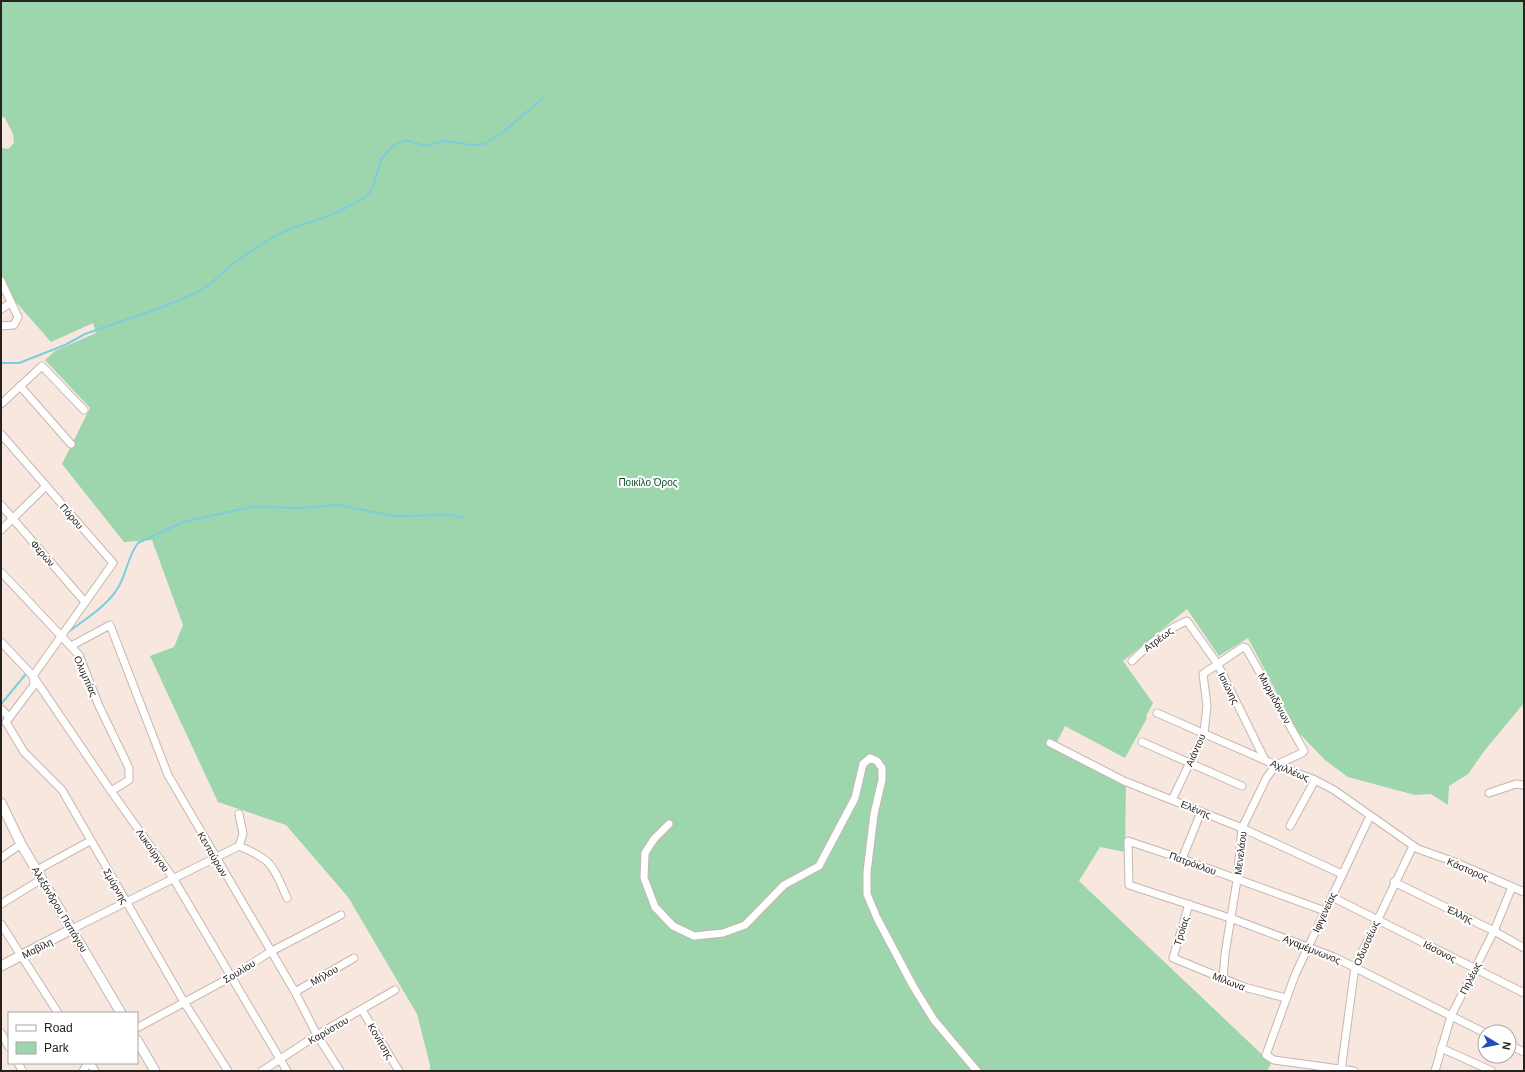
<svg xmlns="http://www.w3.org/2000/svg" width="1525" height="1072" font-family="Helvetica,sans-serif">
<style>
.green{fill:#9dd5ad}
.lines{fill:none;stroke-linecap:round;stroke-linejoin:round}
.stream{stroke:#7bcedc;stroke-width:2}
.street-casing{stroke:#c6b6af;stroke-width:9}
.secondary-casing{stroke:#c6b6af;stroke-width:11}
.street{stroke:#fff;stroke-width:7}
.secondary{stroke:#fff;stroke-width:9}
.labels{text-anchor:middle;stroke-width:4;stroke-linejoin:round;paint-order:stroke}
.park-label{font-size:10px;fill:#0c4f29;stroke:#fff}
.street-label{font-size:10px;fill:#27221f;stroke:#fff}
</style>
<rect width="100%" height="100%" fill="#f8e7df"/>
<!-- green -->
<path class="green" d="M1,1H1524V703L1485,750L1468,774L1449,786L1448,805L1431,794L1415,795L1348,777L1325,760L1297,731L1248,638L1219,656L1187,609L1123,661L1153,703L1146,716L1147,718L1125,758L1065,726L1057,742L1126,780L1125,852L1100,847L1079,881L1271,1063L1267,1071H430V1065L417,1014L348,897L286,825L218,802L150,656L174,647L183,625L152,540L124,542L62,464L90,408L45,360L55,351L96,333L93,323L51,342L15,301L1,274V153L2,148L8,149L14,143L13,134L5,118L1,116Z"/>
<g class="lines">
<!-- stream -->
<g class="stream">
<path d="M1,363H19L65,345L85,334L160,308L198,292L211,283L235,262L273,237L289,229L332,215L366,197L373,188L381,159L394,145L405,140L426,146L444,141L471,145L484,144L502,133L543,98"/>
<path d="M67,633C85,619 108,606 119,586C127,572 128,556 138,543L183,522L251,507L302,508L338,505L393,516L451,515L465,518"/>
<path d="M2,703L25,675"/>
</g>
<defs>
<g id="street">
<path d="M1,281L18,317L14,325L1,326"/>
<path d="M1,309L11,303"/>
<path d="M20,386L71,444"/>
<path d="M1,404L42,366L84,410"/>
<path d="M1,434L113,563L33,676L34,685L6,722L24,752L62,790L184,1002L228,1071"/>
<path d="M1,505L85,602"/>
<path d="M1,530L46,486"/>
<path d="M1,572L79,655L99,706L129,768V780L111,791"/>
<path d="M1,642L33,676L111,791L173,878L287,1071"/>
<path d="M71,646L110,625L168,775L295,992L317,1035L340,1071"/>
<path d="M1132,661C1148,645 1166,629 1187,621L1217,663L1264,758"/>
<path d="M1,709L9,717"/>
<path d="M1157,713L1276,765L1315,780L1334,790L1418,849L1452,861L1524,892"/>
<path d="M1142,742L1242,786"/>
<path d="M1050,743L1124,781L1242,828L1342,874"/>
<path d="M1489,793L1516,784L1524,785"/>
<path d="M1172,800L1204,733L1207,706L1203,674L1243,647L1246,648L1304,751L1302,753L1276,765L1267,777L1242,828L1237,880L1225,954L1223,979"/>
<path d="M239,814L243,834L239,846"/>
<path d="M669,824L654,839L645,853L644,878L655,907L673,926L694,936L723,933L745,925L784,885L819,866L855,798L863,764L870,758L877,761L882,768V780L874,814L867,872V894L877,918L913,986L934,1020L977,1071"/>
<path d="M1290,826L1315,780"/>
<path d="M1,858L21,844"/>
<path d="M1182,859L1201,812"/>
<path d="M37,870L90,841"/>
<path d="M1394,882L1494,931L1524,948"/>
<path d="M1332,897L1524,993"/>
<path d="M1,904L42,879"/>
<path d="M1189,904L1173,958L1244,987L1286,998"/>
<path d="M1325,911L1182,859L1128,841L1129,885L1233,919L1334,957L1485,1033"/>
<path d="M1,924L58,1013"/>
<path d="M72,929L239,846C273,860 273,866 287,898"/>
<path d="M295,992L354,958"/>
<path d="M362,1010L399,1071"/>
<path d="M137,1028L231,977L270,952L341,915"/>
<path d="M1,1033L9,1047"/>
<path d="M1509,1045L1524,1052"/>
<path d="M1441,1048L1492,1071"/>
<path d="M18,1063L22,1070"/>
<path d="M90,1063L95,1071"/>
<path d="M83,1071L88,1063"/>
<path d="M262,1071L317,1035L395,990"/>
<path d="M1341,1071L1355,967L1413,846"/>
<path d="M1354,1071L1274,1060L1266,1055L1295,975L1370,816"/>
<path d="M1435,1071L1451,1016L1494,931L1512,887"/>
</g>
<g id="secondary">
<path d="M1,803L21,844L121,1013"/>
<path d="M1,966L72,929"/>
<path d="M137,1040L155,1071"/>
</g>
</defs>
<!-- street casing -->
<use href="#street" class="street-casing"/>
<!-- secondary casing -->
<use href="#secondary" class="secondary-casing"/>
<!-- street -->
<use href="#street" class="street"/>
<!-- secondary -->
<use href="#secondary" class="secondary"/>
</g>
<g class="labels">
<!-- park labels -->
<g class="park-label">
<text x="648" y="486">Ποικίλο Όρος</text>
</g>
<!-- street labels -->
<g class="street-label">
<text transform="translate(72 516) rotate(49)" y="4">Πόρου</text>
<text transform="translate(43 553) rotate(49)" y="4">Φερών</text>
<text transform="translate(1158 639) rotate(-37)" y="4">Ατρέως</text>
<text transform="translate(86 676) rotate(66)" y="4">Ολυμπίας</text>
<text transform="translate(1229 688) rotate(63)" y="4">Ισιώνης</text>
<text transform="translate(1275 698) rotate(61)" y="4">Μυρμιδόνων</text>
<text transform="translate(1195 750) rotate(-66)" y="4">Αιάντου</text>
<text transform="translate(1290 770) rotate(23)" y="4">Αχιλλέως</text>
<text transform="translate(1196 809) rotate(22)" y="4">Ελένης</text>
<text transform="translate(153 850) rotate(55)" y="4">Λυκούργου</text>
<text transform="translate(1240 853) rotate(-83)" y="4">Μενελάου</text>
<text transform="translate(213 854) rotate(60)" y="4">Κενταύρων</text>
<text transform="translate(1193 863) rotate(20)" y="4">Πατρόκλου</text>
<text transform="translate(1468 869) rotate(23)" y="4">Κάστορος</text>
<text transform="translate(116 886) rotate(60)" y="4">Σμύρνης</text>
<text transform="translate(60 909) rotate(59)" y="4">Αλεξάνδρου Παπάγου</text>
<text transform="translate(1324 912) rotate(-65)" y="4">Ιφιγενείας</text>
<text transform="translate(1460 914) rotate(26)" y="4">Έλλης</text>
<text transform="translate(1181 931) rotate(-73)" y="4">Τροίας</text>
<text transform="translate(1366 943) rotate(-66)" y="4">Οδυσσέως</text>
<text transform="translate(37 948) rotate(-27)" y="4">Μαβίλη</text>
<text transform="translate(1312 949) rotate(22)" y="4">Αγαμέμνωνος</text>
<text transform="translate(1440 951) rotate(27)" y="4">Ιάσονος</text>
<text transform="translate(239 971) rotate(-31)" y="4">Σουλίου</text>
<text transform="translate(324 975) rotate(-30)" y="4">Μήλου</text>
<text transform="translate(1470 978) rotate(-63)" y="4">Πηλέως</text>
<text transform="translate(1229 981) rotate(21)" y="4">Μίλωνα</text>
<text transform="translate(328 1030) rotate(-30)" y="4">Καρύστου</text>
<text transform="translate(381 1041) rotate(59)" y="4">Κονίτσης</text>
</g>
</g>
<!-- border -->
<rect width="1525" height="1072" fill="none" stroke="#27221f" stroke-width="4"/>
<!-- legend -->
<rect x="8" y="1012" width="130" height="52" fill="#ffffff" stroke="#a9a7a5"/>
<rect x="16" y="1025" width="20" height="6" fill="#ffffff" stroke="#a9a7a5"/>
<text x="44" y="1032" font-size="12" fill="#27221f">Road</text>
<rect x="16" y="1042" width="20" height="12" fill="#9dd5ad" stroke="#a9a7a5"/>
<text x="44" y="1052" font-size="12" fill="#27221f">Park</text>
<!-- north arrow -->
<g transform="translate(1497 1044) rotate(100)"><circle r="19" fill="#ffffff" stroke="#a9a7a5"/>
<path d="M0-3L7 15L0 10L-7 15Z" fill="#1f4dbb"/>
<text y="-6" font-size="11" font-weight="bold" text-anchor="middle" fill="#27221f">N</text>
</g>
</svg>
